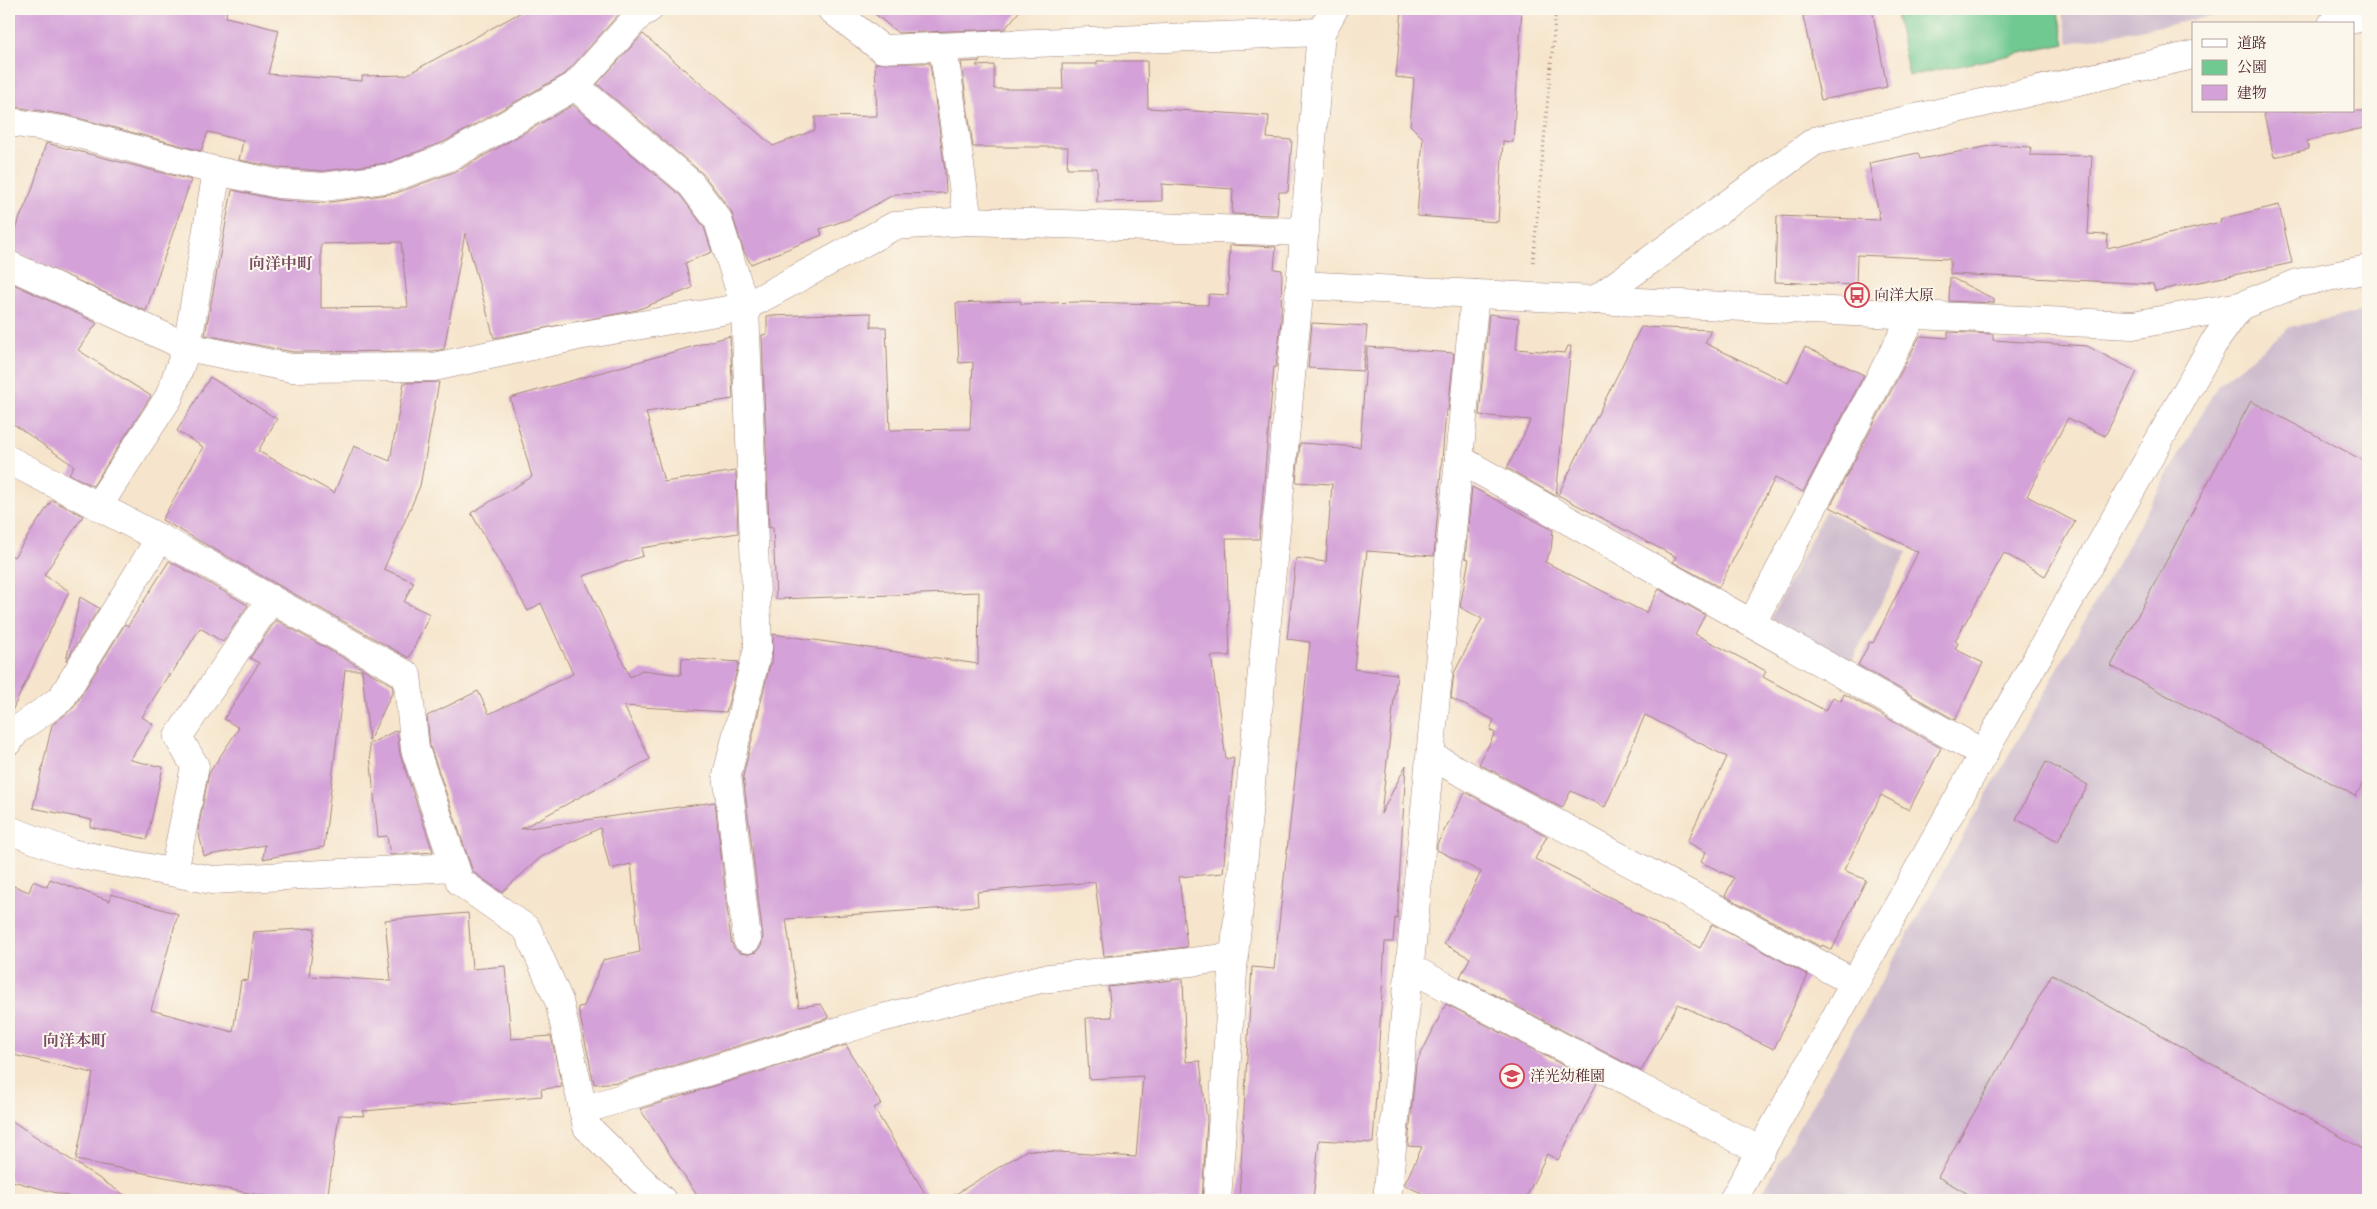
<svg xmlns="http://www.w3.org/2000/svg" width="2377" height="1209" font-family="'IM FELL French Canon','Noto Serif JP',serif">
<style>
.industrial{fill:#cfbdce}
.green{fill:#70c990;stroke:#5d745e}
.building{fill:#d4a1d8;fill-rule:evenodd}
.lines{fill:none;stroke-linecap:round;stroke-linejoin:round}
.minor-casing{stroke:#a0827c;stroke-width:29}
.path{stroke:#a0827c;stroke-width:3;stroke-dasharray:1 4;stroke-linecap:butt}
.minor{stroke:#fff;stroke-width:28}
.labels{text-anchor:middle;stroke-width:4;stroke-linejoin:round;paint-order:stroke}
.poi-label{font-size:15px;fill:#4a1f2b;stroke:#fbf7ec;text-anchor:start}
.neighbourhood-label{font-size:16px;font-weight:bold;fill:#7a4c68;stroke:#fbf7ec}
</style>
<rect width="100%" height="100%" fill="#fbf7ec"/>
<filter id="ink" filterUnits="userSpaceOnUse"><feTurbulence type="fractalNoise" baseFrequency=".02" numOctaves="2"/><feDisplacementMap in="SourceGraphic" scale="10" xChannelSelector="R" yChannelSelector="G"/><feConvolveMatrix kernelMatrix="1 2 1 2 8 2 1 2 1" color-interpolation-filters="sRGB"/></filter>
<filter id="wash" filterUnits="userSpaceOnUse"><feTurbulence type="fractalNoise" baseFrequency=".0096" numOctaves="4" result="noise"/><feDisplacementMap in="SourceGraphic" scale="20" xChannelSelector="R" yChannelSelector="G"/><feGaussianBlur stdDeviation="1.12" result="paint"/><feColorMatrix in="noise" values="0 0 0 0 0 0 0 0 0 0 0 0 0 0 0 0 0 1.4 0 .05"/><feComposite in="paint" operator="in"/></filter>
<g filter="url(#wash)">
<rect width="100%" height="100%" fill="#f6e5cc"/>
<!-- industrial -->
<g class="industrial">
<path d="M2061,9H2253L2069,43Z"/>
<path d="M2368,310V1200H1758L2218,385L2290,327Z"/>
<path d="M1825,511L1907,552L1851,663L1771,618Z"/>
</g>
<!-- green -->
<path class="green" d="M1895,9H2057L2065,44L1909,76Z"/>
<g id="blocks">
<!-- building -->
<g class="building">
<path d="M9,9H227L226,17L279,30L268,74L362,81V76L406,75L527,9H613L619,14L565,74L444,142L387,163L323,171L281,168L239,160L243,141L208,132L201,151L67,115L9,106Z"/>
<path d="M869,9H1021L1005,29L898,33Z"/>
<path d="M1402,9H1522L1513,142L1503,141L1498,222L1417,216L1423,138L1410,125L1414,79L1396,77Z"/>
<path d="M1837,9H1872L1887,87L1821,100L1803,16Z"/>
<path d="M643,34L773,146L815,130V117L877,116L875,63H930L945,171L946,193L895,194L849,219L820,229L822,235L751,264L744,252L731,211L703,174L597,84Z"/>
<path d="M980,61L976,66L994,65V89H1063L1062,64H1097V61H1147L1148,108L1269,116L1267,138L1292,140L1288,192H1279L1277,215L1232,214L1233,189L1162,184V201L1097,202V168H1067L1068,147H973L961,62Z"/>
<path d="M573,105L680,195L704,227L712,252L685,263L692,288L637,310L494,338L465,233L444,349L432,351L293,352L205,335L232,190L278,200L323,203L396,193L459,170ZM401,242L408,307L321,308V244Z"/>
<path d="M2263,111H2368V127L2307,141L2309,149L2274,157Z"/>
<path d="M46,143L191,180L146,311L9,250V242L32,190Z"/>
<path d="M1996,145L2031,147L2030,155L2092,156L2088,234L2108,235L2107,248L2221,222L2220,219L2279,205L2292,263L2155,291L2153,284L1950,274V259L1857,255L1856,285L1775,282L1777,216L1880,220L1869,163L1918,153L1920,159Z"/>
<path d="M1230,245L1276,247L1274,269L1282,270L1281,321L1276,367H1274L1259,539H1226L1230,656H1211L1226,759L1234,757L1223,873L1179,877L1187,947L1104,956L1095,882L977,892L978,906L786,919L799,1007L821,1004L829,1018L620,1082L594,1084L578,1007L584,1006L603,960L640,952L631,864L610,869L600,828L541,857L502,892L473,872L430,746L427,716L478,691L489,714L573,674L541,603L528,611L471,513L532,477L510,398L730,336L733,399L646,412L664,482L736,471L738,533L641,548L643,556L583,576L630,677L642,670L681,675L682,658L739,662L726,712L624,706L650,759L521,829L715,802L731,941L734,948L740,953L749,954L756,952L761,946L763,937L743,776L770,664H772L773,634L978,664L979,592L776,599L773,527L769,528L762,335L767,334V316L871,313V327H886L890,430L970,429L973,362L959,363L956,303L1021,301V304L1077,302L1208,305L1209,294L1228,295Z"/>
<path d="M1950,277L1994,299V303L1949,301Z"/>
<path d="M9,282L97,323L78,350L151,396L93,486L69,474L74,466L9,421Z"/>
<path d="M1489,314L1519,318L1516,349L1565,353L1568,346H1571L1556,496L1507,468L1531,420L1479,415Z"/>
<path d="M1312,323L1367,326L1363,371L1308,368Z"/>
<path d="M1641,327L1711,330L1705,343L1788,383L1805,347L1864,375L1803,492L1775,478L1719,587L1673,562L1676,557L1558,495Z"/>
<path d="M1948,332L1993,334V340L2087,346L2137,372L2105,436L2068,418L2027,496L2075,522L2045,576L2004,553L1955,641L1958,643L1955,649L1983,663L1955,720L1858,665L1870,642L1873,643L1918,552L1830,507L1920,336L1948,338Z"/>
<path d="M1367,347L1454,353L1448,411H1446L1434,556L1367,551L1354,669L1397,674L1381,814L1406,765L1397,919L1395,918L1393,942H1385L1373,1143L1319,1140L1313,1200H1239L1252,967L1274,969L1310,642L1287,639L1296,558L1326,562L1332,484L1296,482L1300,443L1360,447Z"/>
<path d="M210,377L277,419L258,451L334,493L354,446L390,461L404,383L439,382L420,486L384,569L414,582L404,602L430,614L409,658L162,520L203,447L177,431Z"/>
<path d="M2251,401L2368,463V773L2356,796L2111,666Z"/>
<path d="M1472,487L1553,530L1551,550L1545,562L1646,613L1659,589L1705,615L1695,634L1766,671L1763,677L1826,711L1833,697L1841,701L1844,694L1941,748L1909,810L1881,795L1844,870L1866,880L1832,950L1822,945L1821,947L1725,896L1734,878L1701,862L1706,852L1687,842L1727,757L1645,715L1605,807L1571,791L1562,808L1479,764L1495,733L1490,730L1494,720L1451,698L1454,673L1482,619L1460,607L1469,559L1465,558Z"/>
<path d="M52,500L83,516L44,575L69,591L9,717V554L14,557Z"/>
<path d="M169,561L248,605L223,642L200,628L169,678V674L142,717L153,724L130,760L163,767L147,839L90,827L92,820L33,808L52,725L74,707L125,624L128,626Z"/>
<path d="M80,597L99,608L66,661Z"/>
<path d="M276,620L392,685L393,691L369,741L362,670H345L324,847L263,859L265,845L204,856L198,829L209,773L239,728L224,719L259,663L250,658Z"/>
<path d="M397,730L400,754L433,852L390,855L387,836L378,837L369,744Z"/>
<path d="M2046,762L2088,785L2058,841L2016,819Z"/>
<path d="M1465,792L1547,836L1535,859L1631,908V910L1700,948L1712,924L1808,975L1774,1049L1678,1004L1641,1071L1460,977L1470,958L1444,944L1481,872L1437,850V844Z"/>
<path d="M50,879L110,901L111,894L178,914L151,1010L233,1032L241,980L248,981L254,932L315,928L309,976L391,981L385,920L468,913L472,969L505,966L511,1039L551,1036L562,1087L541,1089L542,1096L363,1111L365,1116L339,1115L327,1200H285L76,1160L93,1073L9,1054V884L29,892L33,881L47,887Z"/>
<path d="M2052,974L2368,1152V1200H1979L1938,1177Z"/>
<path d="M1183,979L1186,1062L1200,1061L1207,1120L1202,1200H946L1027,1150L1136,1157L1143,1076L1089,1079L1086,1018L1112,1017L1108,987Z"/>
<path d="M1446,1004L1597,1083L1558,1160L1547,1154L1525,1200H1437L1404,1185L1422,1147L1408,1146L1416,1064Z"/>
<path d="M846,1045L881,1104L874,1108L929,1200H700L640,1109Z"/>
<path d="M9,1119L132,1200H82L9,1180Z"/>
</g>
</g>
</g>
<g filter="url(#ink)">
<use href="#blocks" fill-opacity="0" stroke="#a0827c" stroke-width="1"/>
<g class="lines">
<defs>
<g id="minor">
<path d="M831,9L882,49L1321,32"/>
<path d="M2332,24L2368,16"/>
<path d="M943,47L968,221"/>
<path d="M575,86L691,184L718,220L745,307L758,648L727,775L747,939"/>
<path d="M9,122L63,130L217,171L279,184L324,187L391,178L451,156L575,86L640,14L649,9"/>
<path d="M9,265L187,347L291,368L434,367L578,336L745,307L894,226L968,221L1305,232"/>
<path d="M1300,285L1595,300L1815,141L2193,55"/>
<path d="M1595,300L2133,325L2240,306L2298,283L2368,269"/>
<path d="M1459,459L1984,754"/>
<path d="M9,460L188,553L407,675L415,749L460,882L527,929L559,1001L587,1127L662,1200"/>
<path d="M98,506L169,397L187,347L217,171"/>
<path d="M1752,623L1913,315"/>
<path d="M9,741L17,730L61,699L160,538"/>
<path d="M1431,756L1855,983"/>
<path d="M9,830L71,853L212,880L454,867"/>
<path d="M174,872L195,766L178,737L271,599"/>
<path d="M1410,968L1761,1151"/>
<path d="M583,1110L878,1019L1041,979L1234,957"/>
<path d="M1217,1200L1234,957L1300,285L1321,32L1334,9"/>
<path d="M1387,1200L1475,294"/>
<path d="M1733,1200L2213,344L2240,306"/>
</g>
</defs>
<!-- minor casing -->
<use href="#minor" class="minor-casing"/>
<!-- path -->
<path class="path" d="M1533,262L1556,9"/>
<!-- minor -->
<use href="#minor" class="minor"/>
</g>
</g>
<!-- icons -->
<defs>
<symbol id="bus-ring" viewBox="-11 -11 22 22"><circle r="9.5" fill="#fbf7ec" stroke="#d1495b" stroke-width="1.5"/><path d="M-5-6H5V4H4V6H2V4H-2V6H-4V4H-5ZM-3.5-4V0h7V-4ZM-3.5 1.2v1.5H-2V1.2ZM2 1.2v1.5H3.5V1.2Z" fill="#d1495b"/></symbol>
<symbol id="school-ring" viewBox="-11 -11 22 22"><circle r="9.5" fill="#fbf7ec" stroke="#d1495b" stroke-width="1.5"/><path d="M0-5L7-2L0 1L-7-2ZM-4 1L0 2.5L4 1V4Q0 6-4 4Z" fill="#d1495b"/></symbol>
</defs>
<g fill-rule="evenodd">
<use href="#bus-ring" x="1843" y="281" width="28" height="28"/>
<use href="#school-ring" x="1498" y="1062" width="28" height="28"/>
</g>
<g class="labels">
<!-- poi labels -->
<g class="poi-label">
<text x="1874" y="300">向洋大原</text>
<text x="1530" y="1081">洋光幼稚園</text>
</g>
<!-- neighbourhood labels -->
<g class="neighbourhood-label">
<text x="281" y="269">向洋中町</text>
<text x="75" y="1046">向洋本町</text>
</g>
</g>
<!-- margin -->
<rect width="2377" height="1209" fill="none" stroke="#fbf7ec" stroke-width="30"/>
<!-- legend -->
<rect x="2192" y="22" width="162" height="90" fill="#fbf7ec" stroke="#b4a19f"/>
<rect x="2202" y="39" width="25" height="8" fill="#ffffff" stroke="#b4a19f"/>
<text x="2237" y="48" font-size="15" fill="#4a1f2b">道路</text>
<rect x="2202" y="60" width="25" height="15" fill="#70c990" stroke="#b4a19f"/>
<text x="2237" y="72" font-size="15" fill="#4a1f2b">公園</text>
<rect x="2202" y="85" width="25" height="15" fill="#d4a1d8" stroke="#b4a19f"/>
<text x="2237" y="98" font-size="15" fill="#4a1f2b">建物</text>
</svg>
